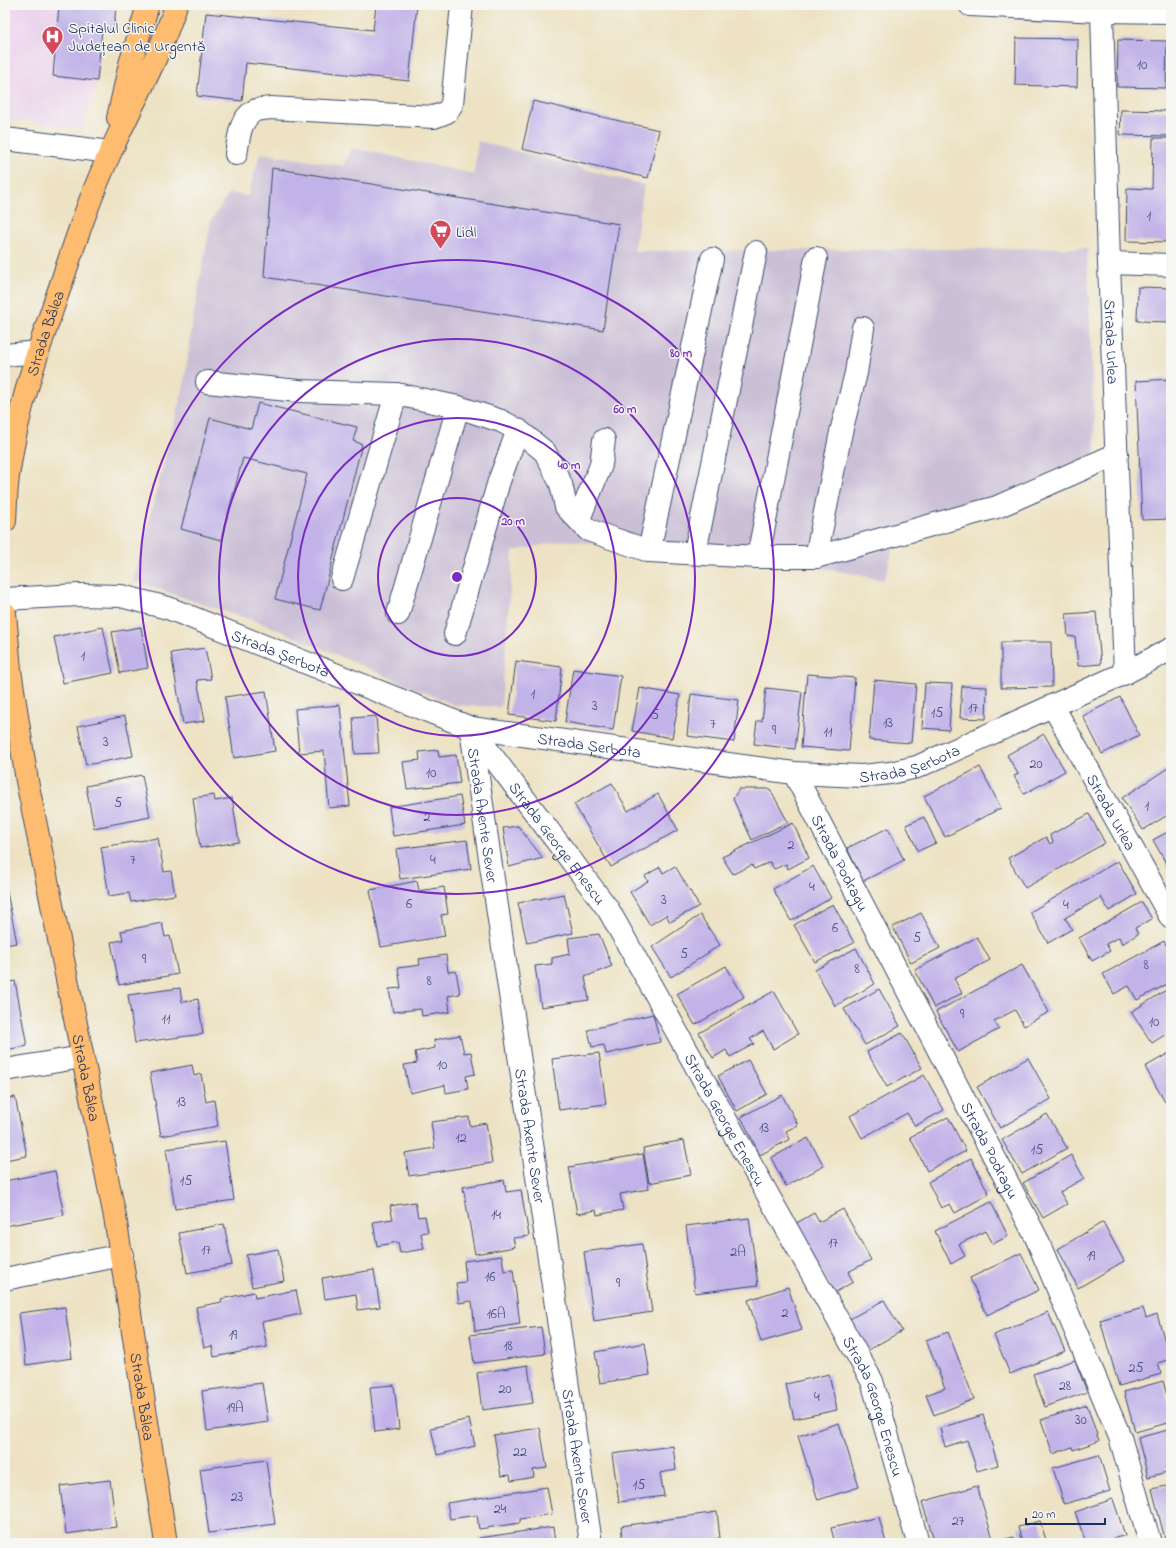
<svg xmlns="http://www.w3.org/2000/svg" width="1176" height="1548" font-family="'Indie Flower',sans-serif">
<style>
.built{fill:#ebd1ec}
.industrial{fill:#cbbfd6}
.building{fill:#c1b2e8}
.lines{fill:none;stroke-linecap:round;stroke-linejoin:round}
.minor-casing{stroke:#3a4a6d;stroke-width:24}
.major-casing{stroke:#3a4a6d;stroke-width:24}
.minor{stroke:#fff;stroke-width:22}
.major{stroke:#fdbc6f;stroke-width:22}
.ring{fill:none;stroke:#7b2cbf;stroke-width:2}
.labels{text-anchor:middle;stroke-width:3;stroke-linejoin:round;paint-order:stroke}
.number-label{font-size:14px;fill:#445080}
.poi-label{font-size:16px;fill:#1b2f5e;stroke:#f6f6f2;text-anchor:start}
.street-label{font-size:16px;fill:#1b2f5e;stroke:#f6f6f2}
.centre{fill:#7b2cbf;stroke:#f6f6f2;stroke-width:2}
.ring-label{font-size:12px;text-anchor:middle;font-weight:bold;fill:#7b2cbf;stroke:#f6f6f2;stroke-width:3;stroke-linejoin:round;paint-order:stroke}
</style>
<rect width="100%" height="100%" fill="#f6f6f2"/>
<filter id="ink" filterUnits="userSpaceOnUse"><feTurbulence type="fractalNoise" baseFrequency=".025" numOctaves="2"/><feDisplacementMap in="SourceGraphic" scale="8" xChannelSelector="R" yChannelSelector="G"/><feConvolveMatrix kernelMatrix="1 2 1 2 8 2 1 2 1" color-interpolation-filters="sRGB"/></filter>
<filter id="wash" filterUnits="userSpaceOnUse"><feTurbulence type="fractalNoise" baseFrequency=".012" numOctaves="4" result="noise"/><feDisplacementMap in="SourceGraphic" scale="16" xChannelSelector="R" yChannelSelector="G"/><feGaussianBlur stdDeviation="0.9" result="paint"/><feColorMatrix in="noise" values="0 0 0 0 0 0 0 0 0 0 0 0 0 0 0 0 0 1.4 0 .05"/><feComposite in="paint" operator="in"/></filter>
<g filter="url(#wash)">
<rect width="100%" height="100%" fill="#ede2c3"/>
<!-- built -->
<path class="built" d="M5,5H116L114,31L102,29L97,81L83,129L5,119Z"/>
<!-- industrial -->
<path class="industrial" d="M478,141L644,185L634,251L1087,248L1096,478L898,533L884,580L813,566L707,558L566,540L513,551L501,707L454,705L267,625L133,581L184,385L193,318L211,221L229,193L248,196L260,153L343,166L353,148L474,174Z"/>
<g id="blocks">
<!-- building -->
<g class="building">
<path d="M59,5H116L114,31L102,29L97,81L53,76Z"/>
<path d="M376,5H417L409,81L246,63L242,101L197,96L206,13L373,30Z"/>
<path d="M1016,38L1078,39L1077,87L1015,85Z"/>
<path d="M1118,40L1167,41L1166,88L1117,87Z"/>
<path d="M533,101L659,130L648,178L522,149Z"/>
<path d="M1121,110L1170,111L1169,136L1120,135Z"/>
<path d="M1153,138H1171V242L1126,241L1127,188L1152,189Z"/>
<path d="M272,168L619,224L603,330L264,277Z"/>
<path d="M1138,287L1171,288V322L1137,321Z"/>
<path d="M1171,379V519L1142,520L1136,381Z"/>
<path d="M258,403L357,427L353,441L362,444L320,610L275,599L307,474L243,458L221,540L181,529L210,418L251,429Z"/>
<path d="M1096,612L1101,664L1078,666L1075,637L1068,636L1066,614Z"/>
<path d="M103,627L113,673L63,683L54,637Z"/>
<path d="M141,627L148,668L120,673L112,632Z"/>
<path d="M1001,642H1051L1052,687L1001,688Z"/>
<path d="M205,648L211,679L197,680L205,721L183,724L171,653Z"/>
<path d="M516,661L562,667L556,721L509,715Z"/>
<path d="M573,669L621,676L613,730L565,722Z"/>
<path d="M807,674L855,678L849,751L801,747Z"/>
<path d="M874,680L916,684L911,743L869,740Z"/>
<path d="M925,683L952,684L949,730L922,728Z"/>
<path d="M962,686L987,687L986,719L960,718Z"/>
<path d="M640,688L680,695L672,738L632,731Z"/>
<path d="M766,688L802,692L795,749L754,744L757,721H762Z"/>
<path d="M266,691L275,751L234,758L225,697Z"/>
<path d="M691,694L739,700L734,742L687,736Z"/>
<path d="M1120,697L1139,735L1102,754L1083,716Z"/>
<path d="M340,705L350,806L329,808L324,751L299,753L295,709Z"/>
<path d="M125,716L133,756L86,765L78,726Z"/>
<path d="M376,716L379,753L355,754L353,718Z"/>
<path d="M1044,734L1065,771L1024,794L1014,776L1018,774L1007,755Z"/>
<path d="M438,750L439,757L456,755L460,783L407,789L403,762L420,760L419,752Z"/>
<path d="M1171,766V813L1143,830L1122,798Z"/>
<path d="M980,767L1001,808L945,837L924,796Z"/>
<path d="M142,775L150,817L94,828L86,786Z"/>
<path d="M612,783L628,811L658,794L678,830L611,867L574,804Z"/>
<path d="M739,789H770L788,822L752,840L733,799Z"/>
<path d="M214,795L215,801L232,798L239,842L200,848L193,798Z"/>
<path d="M460,796L465,825L393,836L389,807Z"/>
<path d="M1089,814L1105,843L1025,888L1008,858L1046,837L1050,844L1053,842L1050,835Z"/>
<path d="M924,817L936,843L918,851L906,825Z"/>
<path d="M793,823L809,858L788,869L786,864L774,869L770,862L754,869L752,865L733,874L722,857Z"/>
<path d="M518,826L543,858L509,867L503,828Z"/>
<path d="M888,828L904,860L863,881L847,848Z"/>
<path d="M1171,830V872L1153,840Z"/>
<path d="M158,838L164,872L171,871L175,895L131,902L129,893L109,896L101,847Z"/>
<path d="M467,840L471,869L400,879L396,849Z"/>
<path d="M1118,861L1137,894L1109,911L1101,897L1065,918L1072,929L1048,943L1030,912Z"/>
<path d="M675,866L699,906L670,922L666,915L650,925L630,892L648,881L645,876L660,867L663,873Z"/>
<path d="M813,866L831,898L791,921L773,889Z"/>
<path d="M417,881L419,891L444,887L448,914L441,915L445,936L381,947L370,890Z"/>
<path d="M5,892H7L17,943L5,945Z"/>
<path d="M564,894L573,933L527,943L518,903Z"/>
<path d="M1142,902L1152,919L1135,928L1138,934L1122,944L1119,937L1106,944L1110,951L1092,961L1079,938Z"/>
<path d="M833,904L854,943L815,962L794,925Z"/>
<path d="M921,913L940,948L911,963L893,927Z"/>
<path d="M700,915L720,945L671,977L652,947Z"/>
<path d="M162,923L165,937L170,936L178,974L119,985L111,942L123,940L121,931Z"/>
<path d="M599,934L612,966L585,977L589,1000L541,1007L535,966L552,964V958L570,954L568,938Z"/>
<path d="M977,937L990,960L954,979L962,993L934,1008L915,970Z"/>
<path d="M1164,941L1171,954V982L1137,1000L1129,986L1114,994L1103,974Z"/>
<path d="M856,948L875,984L835,1006L815,970Z"/>
<path d="M446,955L448,972L456,971L460,994L448,996L450,1012L422,1016L421,1009L393,1012L389,989L401,988L398,968L420,965L419,959Z"/>
<path d="M1022,965L1049,1012L1024,1026L1015,1010L994,1021L999,1029L958,1052L936,1012Z"/>
<path d="M726,966L744,997L695,1025L677,994Z"/>
<path d="M15,981L27,1046L5,1050V983Z"/>
<path d="M1171,987V1031L1152,1043L1131,1012Z"/>
<path d="M180,988L182,1002L198,999L203,1034L135,1043L128,995Z"/>
<path d="M879,989L900,1026L865,1045L844,1009Z"/>
<path d="M774,991L798,1034L773,1049L763,1031L750,1039L754,1044L730,1057L726,1050L713,1058L699,1033Z"/>
<path d="M653,1014L660,1042L606,1054L604,1045L592,1047L588,1030Z"/>
<path d="M902,1033L922,1068L887,1087L867,1052Z"/>
<path d="M460,1035L464,1053L471,1052L475,1074L466,1076L468,1089L446,1093L445,1085L410,1093L404,1065L417,1063L415,1052L435,1048L434,1040Z"/>
<path d="M1171,1052V1098L1165,1102L1145,1067Z"/>
<path d="M599,1053L606,1104L559,1110L552,1059Z"/>
<path d="M1028,1058L1051,1099L1000,1128L977,1087Z"/>
<path d="M748,1060L767,1094L737,1111L718,1076Z"/>
<path d="M192,1065L194,1076L201,1074L206,1102L214,1100L218,1126L161,1136L150,1073Z"/>
<path d="M924,1075L944,1110L915,1126L907,1113L862,1138L850,1116Z"/>
<path d="M782,1095L798,1125L786,1131L790,1139L760,1155L741,1117Z"/>
<path d="M15,1097L27,1156L5,1160V1099Z"/>
<path d="M1047,1114L1067,1148L1022,1174L1002,1140Z"/>
<path d="M469,1117L470,1126L486,1123L492,1163L409,1176L405,1153L435,1148L431,1122Z"/>
<path d="M948,1117L966,1151L927,1171L910,1137Z"/>
<path d="M808,1138L824,1166L786,1186L771,1158Z"/>
<path d="M684,1140L691,1175L649,1183L643,1148Z"/>
<path d="M225,1141L234,1200L175,1209L166,1149Z"/>
<path d="M643,1154L649,1189L620,1194L623,1210L597,1215L596,1210L577,1214L569,1167Z"/>
<path d="M1071,1155L1084,1178L1060,1192L1067,1204L1043,1218L1023,1183Z"/>
<path d="M971,1158L989,1194L955,1213L950,1204L941,1208L928,1182Z"/>
<path d="M55,1171L64,1215L5,1226V1181Z"/>
<path d="M504,1180L506,1192L521,1190L529,1236L513,1238L515,1247L475,1254L463,1187Z"/>
<path d="M415,1202L418,1217L425,1216L428,1232L421,1233L424,1249L400,1253L398,1242L377,1246L373,1222L393,1219L390,1206Z"/>
<path d="M991,1202L1008,1236L993,1244L986,1231L959,1244L965,1256L951,1264L935,1231Z"/>
<path d="M843,1209L871,1260L848,1272L853,1282L834,1293L795,1224L814,1213L819,1222Z"/>
<path d="M749,1218L758,1285L695,1293L686,1226Z"/>
<path d="M1103,1222L1124,1261L1078,1288L1058,1249Z"/>
<path d="M224,1224L232,1265L187,1273L179,1233Z"/>
<path d="M642,1244L652,1312L594,1321L584,1252Z"/>
<path d="M278,1249L284,1281L252,1287L246,1255Z"/>
<path d="M1021,1253L1039,1290L987,1315L970,1278Z"/>
<path d="M502,1256L504,1271L513,1270L520,1324L475,1331L472,1301L459,1303L456,1283L466,1282L464,1261Z"/>
<path d="M374,1270L380,1307L358,1310L356,1294L325,1299L322,1278Z"/>
<path d="M788,1287L802,1330L761,1342L748,1300Z"/>
<path d="M296,1290L301,1314L262,1322L267,1347L214,1357L212,1346L204,1348L196,1307L222,1302L221,1299L254,1292L255,1298Z"/>
<path d="M884,1300L902,1331L866,1351L848,1320Z"/>
<path d="M65,1307L72,1358L26,1365L19,1313Z"/>
<path d="M1143,1308L1146,1318L1157,1314L1170,1359L1158,1363L1161,1374L1119,1386L1100,1320Z"/>
<path d="M1048,1312L1065,1351L1010,1374L994,1335Z"/>
<path d="M541,1327L545,1354L474,1363L470,1335Z"/>
<path d="M948,1332L974,1399L934,1415L926,1395L945,1388L926,1340Z"/>
<path d="M645,1343L650,1375L600,1383L595,1352Z"/>
<path d="M1075,1360L1087,1392L1045,1407L1033,1374Z"/>
<path d="M528,1365L533,1403L482,1410L477,1373Z"/>
<path d="M829,1374L837,1410L794,1419L786,1384Z"/>
<path d="M1163,1381L1171,1411V1422L1135,1432L1124,1392Z"/>
<path d="M262,1383L268,1422L207,1431L202,1391Z"/>
<path d="M394,1385L399,1429L375,1432L370,1387Z"/>
<path d="M1087,1405L1099,1441L1073,1450L1072,1447L1053,1454L1041,1420Z"/>
<path d="M983,1415L998,1465L977,1471L967,1440L945,1447L940,1428Z"/>
<path d="M469,1419L475,1446L437,1455L431,1428Z"/>
<path d="M839,1423L859,1487L818,1500L798,1436Z"/>
<path d="M540,1428L547,1468L533,1470L534,1477L511,1481L510,1475L501,1476L494,1435Z"/>
<path d="M1171,1429V1465L1165,1467L1167,1472L1148,1477L1138,1438Z"/>
<path d="M673,1446L676,1470L660,1473L664,1496L619,1502L612,1454Z"/>
<path d="M1099,1455L1110,1491L1064,1504L1053,1468Z"/>
<path d="M266,1460L275,1524L209,1533L200,1469Z"/>
<path d="M110,1480L116,1527L66,1534L60,1486Z"/>
<path d="M1171,1485V1543H1166L1152,1489Z"/>
<path d="M977,1486L993,1539L978,1543H935L922,1502Z"/>
<path d="M547,1487L552,1514L520,1519V1523L479,1529L477,1515L450,1519L447,1503Z"/>
<path d="M1113,1499L1125,1535L1101,1543H1086L1075,1512Z"/>
<path d="M717,1512L720,1538L684,1543H623L621,1526Z"/>
<path d="M879,1517L886,1543H835L831,1528Z"/>
<path d="M1040,1521L1047,1543H1022L1018,1527Z"/>
<path d="M553,1527L555,1543H480L479,1538Z"/>
<path d="M1014,1537L1016,1543H993L992,1542Z"/>
<path d="M295,1540L296,1543H283V1542Z"/>
</g>
</g>
</g>
<g filter="url(#ink)">
<use href="#blocks" fill-opacity="0" stroke="#3a4a6d" stroke-width="1"/>
<g class="lines">
<defs>
<g id="minor">
<path d="M970,5L1102,11L1171,12"/>
<path id="s1" d="M1102,11L1109,263L1125,673"/>
<path d="M5,139L110,152"/>
<path d="M236,154C239,139 239,120 254,111C258,109 265,109 270,108L434,117L447,112L452,104L462,5"/>
<path d="M1109,263L1171,265"/>
<path d="M5,355L38,352"/>
<path d="M207,382L299,391L396,394L458,407L501,421L518,430L545,452L561,484L566,507L588,530L649,551L758,557H816L997,507L1117,454"/>
<path d="M579,519L601,465L604,440"/>
<path d="M649,551L712,259"/>
<path d="M695,552L756,252"/>
<path d="M758,557L816,258"/>
<path d="M816,557L841,432L856,373L863,328"/>
<path d="M342,579L396,394"/>
<path id="s2" d="M5,599L79,595L121,596L168,608L471,728L794,773L862,776L890,773L917,767L1125,673L1171,649"/>
<path d="M398,614L458,407"/>
<path d="M455,634L499,481L518,430"/>
<path id="s3" d="M1053,706L1171,918"/>
<path id="s4" d="M471,728L608,909L872,1381L918,1543"/>
<path id="s5" d="M471,730L591,1543"/>
<path id="s6" d="M794,773L1036,1237L1120,1437L1150,1543"/>
<path d="M5,1070L82,1057"/>
<path d="M5,1279L122,1255"/>
</g>
<g id="major">
<path d="M118,118L130,64L148,5"/>
<path id="s7" d="M5,521C6,504 6,486 9,470C18,406 40,345 61,284C76,239 91,194 111,151C133,102 160,56 176,5"/>
<path id="s8" d="M5,613L10,670L27,781L115,1217L166,1543"/>
</g>
</defs>
<!-- minor casing -->
<use href="#minor" class="minor-casing"/>
<!-- major casing -->
<use href="#major" class="major-casing"/>
<!-- minor -->
<use href="#minor" class="minor"/>
<!-- major -->
<use href="#major" class="major"/>
</g>
</g>
<!-- distance rings -->
<g class="ring">
<circle cx="457" cy="577" r="79"/>
<circle cx="457" cy="577" r="159"/>
<circle cx="457" cy="577" r="238"/>
<circle cx="457" cy="577" r="317"/>
</g>
<!-- icons -->
<defs>
<symbol id="hospital-pin" viewBox="-11 -11 22 30"><path d="M0 17L-7.5 6A9.5 9.5 0 1 1 7.5 6Z" fill="#d1495b" stroke="#f6f6f2"/><path d="M-5-5h3v3.5h4V-5h3V5h-3V1.5h-4V5h-3Z" fill="#fff"/></symbol>
<symbol id="supermarket-pin" viewBox="-11 -11 22 30"><path d="M0 17L-7.5 6A9.5 9.5 0 1 1 7.5 6Z" fill="#d1495b" stroke="#f6f6f2"/><path d="M-6-5.5h2.5l.6 2H6L4.5 2H-2.5L-4.4-4H-6ZM-1.5 3.2a1.3 1.3 0 1 0 .1 0ZM3 3.2a1.3 1.3 0 1 0 .1 0Z" fill="#fff"/></symbol>
</defs>
<g fill-rule="evenodd">
<use href="#hospital-pin" x="40" y="24" width="25" height="34"/>
<use href="#supermarket-pin" x="428" y="218" width="25" height="34"/>
</g>
<g class="labels">
<!-- number labels -->
<g class="number-label">
<text x="1142" y="69">10</text>
<text x="1149" y="220">1</text>
<text x="83" y="660">1</text>
<text x="533" y="698">1</text>
<text x="595" y="710">3</text>
<text x="973" y="712">17</text>
<text x="937" y="717">15</text>
<text x="655" y="719">5</text>
<text x="888" y="727">13</text>
<text x="713" y="728">7</text>
<text x="774" y="734">9</text>
<text x="828" y="736">11</text>
<text x="106" y="746">3</text>
<text x="1036" y="768">20</text>
<text x="431" y="777">10</text>
<text x="118" y="807">5</text>
<text x="1147" y="810">1</text>
<text x="427" y="821">2</text>
<text x="791" y="849">2</text>
<text x="133" y="864">7</text>
<text x="433" y="864">4</text>
<text x="812" y="891">4</text>
<text x="664" y="904">3</text>
<text x="409" y="908">6</text>
<text x="1066" y="909">4</text>
<text x="835" y="932">6</text>
<text x="917" y="942">5</text>
<text x="684" y="958">5</text>
<text x="144" y="963">9</text>
<text x="1146" y="969">8</text>
<text x="857" y="973">8</text>
<text x="429" y="985">8</text>
<text x="962" y="1018">9</text>
<text x="166" y="1023">11</text>
<text x="1154" y="1026">10</text>
<text x="442" y="1069">10</text>
<text x="181" y="1106">13</text>
<text x="764" y="1132">13</text>
<text x="461" y="1142">12</text>
<text x="1037" y="1154">15</text>
<text x="186" y="1185">15</text>
<text x="496" y="1219">14</text>
<text x="833" y="1247">17</text>
<text x="206" y="1254">17</text>
<text x="738" y="1256">2A</text>
<text x="1091" y="1260">19</text>
<text x="490" y="1281">16</text>
<text x="618" y="1287">9</text>
<text x="785" y="1317">2</text>
<text x="496" y="1318">16A</text>
<text x="233" y="1339">19</text>
<text x="508" y="1350">18</text>
<text x="1136" y="1372">25</text>
<text x="1065" y="1390">28</text>
<text x="505" y="1393">20</text>
<text x="817" y="1401">4</text>
<text x="235" y="1412">19A</text>
<text x="1081" y="1424">30</text>
<text x="520" y="1456">22</text>
<text x="639" y="1489">15</text>
<text x="237" y="1501">23</text>
<text x="500" y="1513">24</text>
<text x="958" y="1525">27</text>
</g>
<!-- poi labels -->
<g class="poi-label">
<text x="68" y="33">Spitalul Clinic<tspan x="68" dy="18">Județean de Urgentă</tspan></text>
<text x="456" y="237">Lidl</text>
</g>
<!-- street labels -->
<g class="street-label">
<text dy="6" stroke="none"><textPath href="#s7" startOffset="193">Strada Bâlea</textPath></text>
<text dy="6" stroke="none"><textPath href="#s1" startOffset="331">Strada Urlea</textPath></text>
<text dy="6" stroke="none"><textPath href="#s2" startOffset="286">Strada Șerbota</textPath></text>
<text dy="6" stroke="none"><textPath href="#s2" startOffset="610">Strada Șerbota</textPath></text>
<text dy="6" stroke="none"><textPath href="#s2" startOffset="934">Strada Șerbota</textPath></text>
<text dy="6" stroke="none"><textPath href="#s3" startOffset="121">Strada Urlea</textPath></text>
<text dy="6" stroke="none"><textPath href="#s5" startOffset="86">Strada Axente Sever</textPath></text>
<text dy="6" stroke="none"><textPath href="#s4" startOffset="144">Strada George Enescu</textPath></text>
<text dy="6" stroke="none"><textPath href="#s6" startOffset="101">Strada Podragu</textPath></text>
<text dy="6" stroke="none"><textPath href="#s8" startOffset="472">Strada Bâlea</textPath></text>
<text dy="6" stroke="none"><textPath href="#s4" startOffset="468">Strada George Enescu</textPath></text>
<text dy="6" stroke="none"><textPath href="#s5" startOffset="410">Strada Axente Sever</textPath></text>
<text dy="6" stroke="none"><textPath href="#s6" startOffset="425">Strada Podragu</textPath></text>
<text dy="6" stroke="none"><textPath href="#s8" startOffset="796">Strada Bâlea</textPath></text>
<text dy="6" stroke="none"><textPath href="#s4" startOffset="792">Strada George Enescu</textPath></text>
<text dy="6" stroke="none"><textPath href="#s5" startOffset="734">Strada Axente Sever</textPath></text>
</g>
</g>
<circle cx="457" cy="577" r="6" class="centre"/>
<g class="ring-label">
<text x="681" y="357">80 m</text>
<text x="625" y="413">60 m</text>
<text x="569" y="469">40 m</text>
<text x="513" y="525">20 m</text>
</g>
<!-- margin -->
<rect width="1176" height="1548" fill="none" stroke="#f6f6f2" stroke-width="20"/>
<!-- scale -->
<path d="M1026 1518v6h79v-6" fill="none" stroke="#1b2f5e" stroke-width="2"/>
<text x="1032" y="1518" font-size="12" fill="#1b2f5e" stroke="#f6f6f2" stroke-width="3" paint-order="stroke">20 m</text>
</svg>
